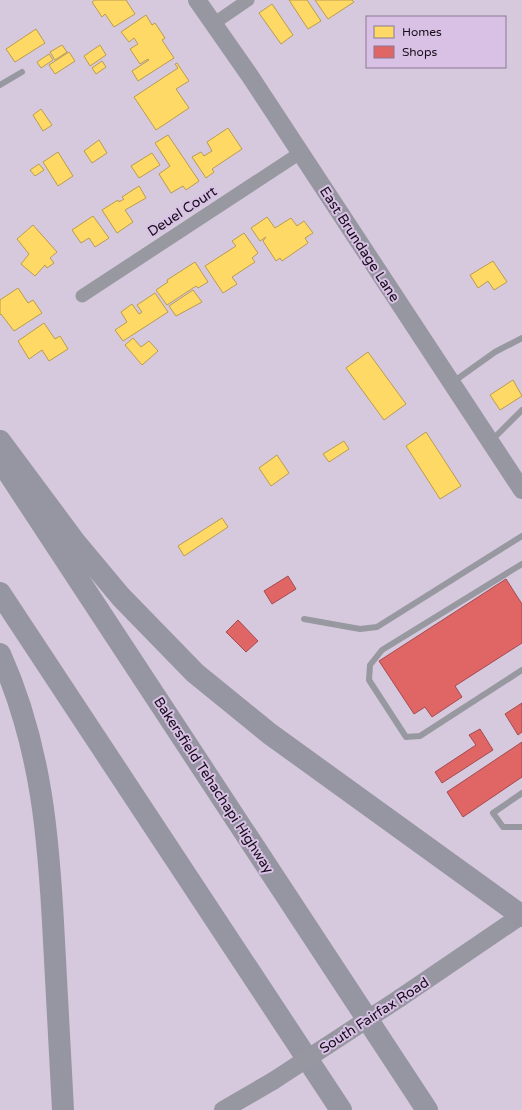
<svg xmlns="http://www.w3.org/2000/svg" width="522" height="1110" font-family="'Varela Round',sans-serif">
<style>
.homes{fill:#ffd966;stroke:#b99c4f}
.shops{fill:#e06666;stroke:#a34b4f}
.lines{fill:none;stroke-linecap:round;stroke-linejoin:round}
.lane{stroke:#9798a0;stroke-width:6}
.street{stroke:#9798a0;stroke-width:13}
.secondary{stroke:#9797a2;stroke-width:18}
.highway{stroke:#9695a2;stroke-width:22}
.secondary-bridge{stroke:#9797a2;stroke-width:18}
.labels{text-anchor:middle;stroke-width:4;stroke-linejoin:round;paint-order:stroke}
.street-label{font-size:14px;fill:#160d1a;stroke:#d9c0e5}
</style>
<rect width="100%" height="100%" fill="#d6c8dd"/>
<!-- homes -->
<g class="homes">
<path d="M95,0H126L135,14L114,27L105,14L102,17L92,2Z"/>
<path d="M289,0H307L321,21L308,29Z"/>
<path d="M315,0H352L354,2L328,19Z"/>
<path d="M272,4L293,35L281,44L259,13Z"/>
<path d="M146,15L152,25L155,23L165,38L162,40L174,58L138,81L132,71L149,60L148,59L140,64L130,49L138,44L134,38L129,42L121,32Z"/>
<path d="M36,29L45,43L15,62L6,49Z"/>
<path d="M62,45L67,52L55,60L50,52Z"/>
<path d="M100,45L106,55L90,66L84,56Z"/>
<path d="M69,52L75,61L55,74L49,65Z"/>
<path d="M49,54L53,60L41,68L37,62Z"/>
<path d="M102,61L106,67L96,74L92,68Z"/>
<path d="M177,63L189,81L176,89L189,108L156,130L134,97L178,68L175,64Z"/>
<path d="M41,109L52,125L43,131L33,115Z"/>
<path d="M228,128L242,149L212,169L214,172L206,178L192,157L201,152L204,156L212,151L207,142Z"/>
<path d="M168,135L199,181L186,190L183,186L171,193L159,174L170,166L155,143Z"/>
<path d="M99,140L107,153L92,163L84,151Z"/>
<path d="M58,152L73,176L58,186L43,162Z"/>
<path d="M152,153L160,165L139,178L131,166Z"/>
<path d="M39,164L44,170L35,176L30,170Z"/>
<path d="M139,186L146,198L125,210L133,222L117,233L102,210L118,200L119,202L124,199L122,197Z"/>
<path d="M93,216L109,238L95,247L89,238L81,243L72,230Z"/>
<path d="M267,217L275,228L291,218L297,226L304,221L313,233L305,238L308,243L282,261L280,258L276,261L263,241L266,237L260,241L251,228Z"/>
<path d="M33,225L57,252L50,258L54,263L47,268L45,265L35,276L21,264L29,254L17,239Z"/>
<path d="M244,233L258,253L252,258L255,262L232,277L237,284L223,293L205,266L236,246L232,241Z"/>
<path d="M493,261L507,282L494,290L488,281L478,288L470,275Z"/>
<path d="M195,262L208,282L198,288L196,286L167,305L156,290L168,282L167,280Z"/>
<path d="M18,288L28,303L33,300L42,313L14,331L1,314L0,315V300Z"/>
<path d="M193,290L202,302L176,316L169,306Z"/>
<path d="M155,293L168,312L123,341L115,330L127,322L121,312L132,304L139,314L142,312L137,305Z"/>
<path d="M44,323L55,339L60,336L68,349L49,361L42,350L29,359L18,341Z"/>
<path d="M133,338L141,347L149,341L158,351L142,365L125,345Z"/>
<path d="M368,352L406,404L384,420L346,368Z"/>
<path d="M513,380L522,396L500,410L490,395Z"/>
<path d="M426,432L461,486L440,499L406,446Z"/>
<path d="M344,441L349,449L329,462L323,454Z"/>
<path d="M277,455L289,473L271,486L259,468Z"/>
<path d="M222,518L228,527L184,556L178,546Z"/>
</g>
<!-- shops -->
<g class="shops">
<path d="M288,576L296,589L272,604L264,591Z"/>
<path d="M506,579L522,604V643L455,686L462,697L432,717L425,707L414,714L379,661Z"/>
<path d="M238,620L258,641L246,652L226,632Z"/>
<path d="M522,703V732L518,735L505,714Z"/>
<path d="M480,729L493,750L442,783L435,772L476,745L469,735Z"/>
<path d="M522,742V777L463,817L447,792Z"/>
</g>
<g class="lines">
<!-- lane -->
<g class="lane">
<path d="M0,85L22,72"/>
<path d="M453,382L495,352L522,338"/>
<path d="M492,440L522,410"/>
<path d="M522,564L382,650L370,665L369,680L406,737L420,736L522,670"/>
<path d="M304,619L360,629L377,627L522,536"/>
<path d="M522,793L493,813L503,827H522"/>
</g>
<!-- street -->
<g class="street">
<path d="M213,24L248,0"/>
<path d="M82,296L300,153"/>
</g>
<!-- secondary -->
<g class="secondary">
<path d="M197,0L250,76L522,490"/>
<path d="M400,998L522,915"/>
<path d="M223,1110L273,1081"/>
</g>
<!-- highway -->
<g class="highway">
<path d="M0,441L75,542L121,597L195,673L270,734L522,916"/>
<path d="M0,460L427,1110"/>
<path d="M0,593L341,1110"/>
<path d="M0,654C42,747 49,840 54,941C57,997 60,1054 63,1110"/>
</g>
<!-- secondary-bridge -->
<path class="secondary-bridge" d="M273,1081L400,998"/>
</g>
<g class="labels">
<!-- street labels -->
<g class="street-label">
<text transform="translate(182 211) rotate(-33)" y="5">Deuel Court</text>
<text transform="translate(360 244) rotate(57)" y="5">East Brundage Lane</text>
<text transform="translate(214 785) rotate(57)" y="5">Bakersfield Tehachapi Highway</text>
<text transform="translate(374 1015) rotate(-33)" y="5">South Fairfax Road</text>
</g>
</g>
<!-- legend -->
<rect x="366" y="16" width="140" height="52" fill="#d9c0e5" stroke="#8b7894"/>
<rect x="374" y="26" width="20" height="12" fill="#ffd966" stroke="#8b7894"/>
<text x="402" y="36" font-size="12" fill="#160d1a">Homes</text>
<rect x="374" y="46" width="20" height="12" fill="#e06666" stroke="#8b7894"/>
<text x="402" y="56" font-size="12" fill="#160d1a">Shops</text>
</svg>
